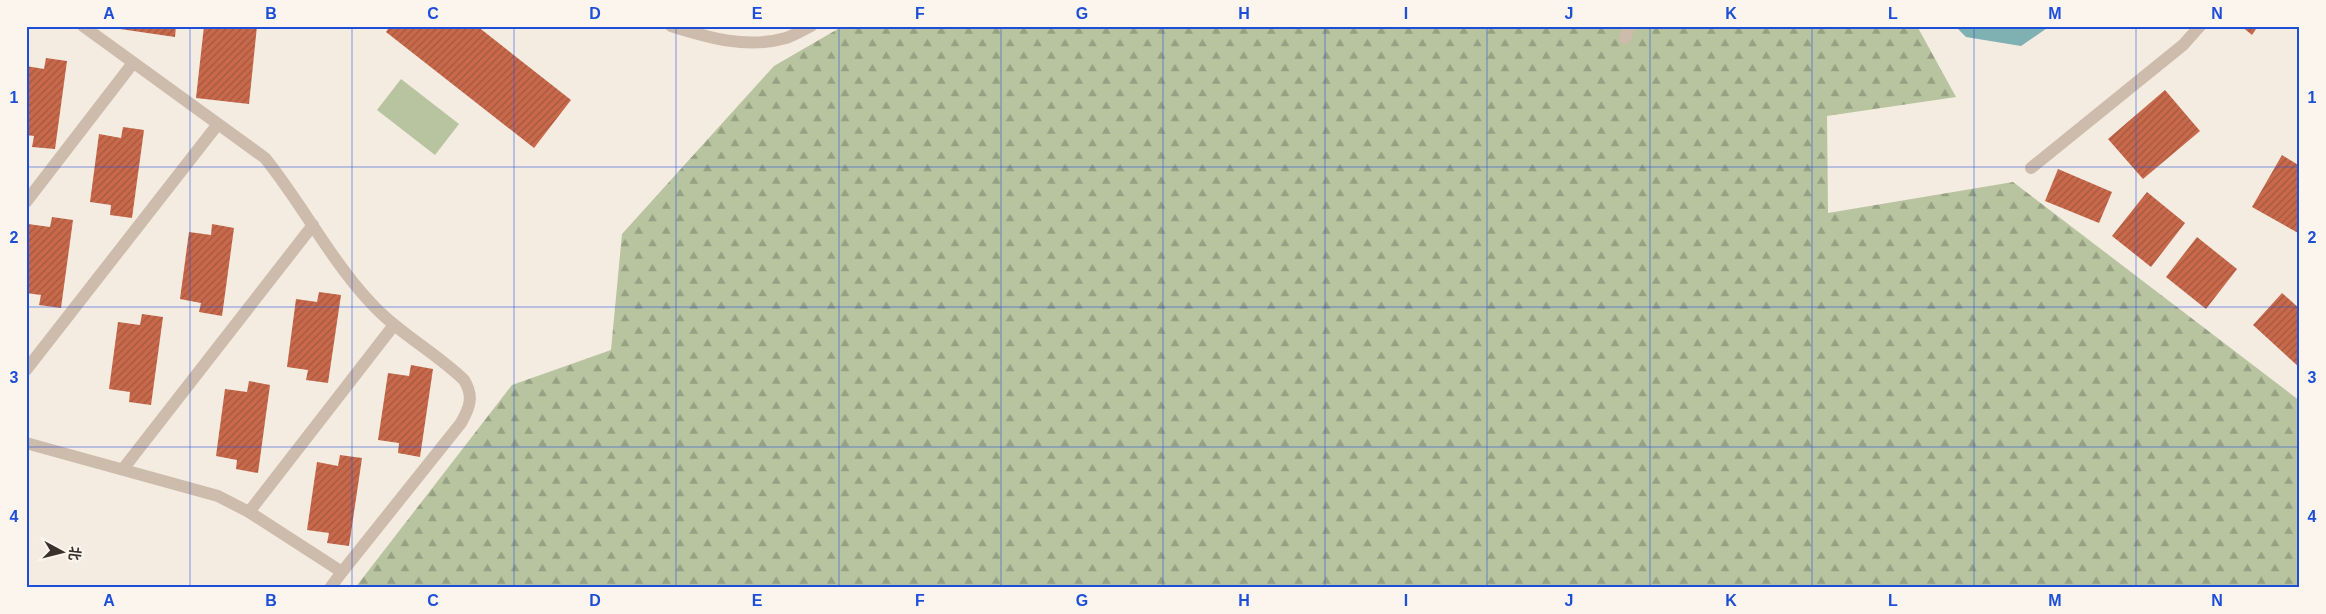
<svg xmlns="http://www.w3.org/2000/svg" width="2326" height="614" font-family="Arial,'Noto Sans SC',sans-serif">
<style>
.forest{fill:url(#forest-firs)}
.pitch{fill:#b8c4a0}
.water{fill:#7fb0b2}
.building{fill:url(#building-hatch)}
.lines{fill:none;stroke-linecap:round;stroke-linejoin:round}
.minor{stroke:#cdbbac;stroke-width:12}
.grid{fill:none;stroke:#1d4ed8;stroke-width:1;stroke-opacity:0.55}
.neatline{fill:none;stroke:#1d4ed8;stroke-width:2}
.grid-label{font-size:16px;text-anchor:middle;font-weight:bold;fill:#1d4ed8}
</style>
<defs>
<pattern id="forest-firs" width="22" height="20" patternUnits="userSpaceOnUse" patternTransform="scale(1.25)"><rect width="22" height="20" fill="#b8c4a0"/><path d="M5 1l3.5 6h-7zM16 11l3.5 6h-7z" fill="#97a083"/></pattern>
<pattern id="building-hatch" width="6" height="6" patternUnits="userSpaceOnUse" patternTransform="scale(1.25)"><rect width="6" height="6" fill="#c8694b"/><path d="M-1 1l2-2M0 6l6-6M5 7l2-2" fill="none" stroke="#a4573f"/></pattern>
</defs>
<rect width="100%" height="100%" fill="#f4ebe1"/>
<!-- forest -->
<path class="forest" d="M843,26H1917L1956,97L1827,116L1828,213L2013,182L2300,401V588H355L512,385L611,350L622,234L774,66Z"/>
<!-- pitch -->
<path class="pitch" d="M401,79L459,124L435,155L377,110Z"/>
<!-- water -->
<path class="water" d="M1955,26H2050L2021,46L1966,37Z"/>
<!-- building -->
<g class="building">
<path d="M121,26H176L175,37L120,29Z"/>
<path d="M204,26H257L249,104L196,98Z"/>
<path d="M390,26H477L571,100L534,148L386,32Z"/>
<path d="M2241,26H2258L2252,35Z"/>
<path d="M46,58L67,61L55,149L32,147L34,136L26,135V66L44,69Z"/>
<path d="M2165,90L2200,131L2143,179L2108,139Z"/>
<path d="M123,127L144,130L132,218L110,215L111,205L90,202L99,134L121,138Z"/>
<path d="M2282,155L2300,166V234L2252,207Z"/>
<path d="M2058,169L2112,192L2099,223L2045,201Z"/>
<path d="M2147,192L2185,223L2151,267L2112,236Z"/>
<path d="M52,217L73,220L61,308L39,305L41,295L26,293V240L28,224L50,227Z"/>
<path d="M212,224L234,228L222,316L199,312L201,303L180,299L189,232L211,235Z"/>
<path d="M2197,237L2237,269L2206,309L2166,277Z"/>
<path d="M319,292L341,295L328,383L306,380L308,370L287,367L296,299L317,302Z"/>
<path d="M2282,293L2300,309V368L2253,325Z"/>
<path d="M142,314L163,317L151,405L129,402L130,392L109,389L118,322L140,325Z"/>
<path d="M411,365L433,369L420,457L398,453L399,443L378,440L388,373L409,376Z"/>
<path d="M249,381L270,385L258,473L236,469L237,460L216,456L225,389L247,392Z"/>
<path d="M340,455L362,458L349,546L327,543L329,533L307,530L317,462L338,466Z"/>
</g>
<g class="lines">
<!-- minor -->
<g class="minor">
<path d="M671,26C709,38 747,49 786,38C795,35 803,30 811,26"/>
<path d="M1625,38L1630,26"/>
<path d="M2031,168L2183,45L2200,26"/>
<path d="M26,202L133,63"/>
<path d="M26,370L218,124"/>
<path d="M26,443L218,496L249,512L342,572L461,423C470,407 474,396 464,380C435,352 398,333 370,302C330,259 302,204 265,158L83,26"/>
<path d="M123,469L313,225"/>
<path d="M249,512L394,325"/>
<path d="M330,588L342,572"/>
</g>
</g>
<!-- grid -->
<path class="grid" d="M190,26V588M352,26V588M514,26V588M676,26V588M839,26V588M1001,26V588M1163,26V588M1325,26V588M1487,26V588M1650,26V588M1812,26V588M1974,26V588M2136,26V588M26,167H2300M26,307H2300M26,447H2300"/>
<!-- border -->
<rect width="2326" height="614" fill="none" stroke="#fbf5ee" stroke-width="55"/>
<!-- north arrow -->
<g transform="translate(62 552) rotate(97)" stroke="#fbf5ee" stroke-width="4" paint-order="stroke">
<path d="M0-4L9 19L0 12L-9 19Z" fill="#3b302b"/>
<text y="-8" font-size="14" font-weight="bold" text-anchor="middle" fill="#3b302b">北</text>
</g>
<rect x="28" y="28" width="2270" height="558" class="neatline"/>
<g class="grid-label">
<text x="109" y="19">A</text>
<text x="271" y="19">B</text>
<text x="433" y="19">C</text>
<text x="595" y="19">D</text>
<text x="757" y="19">E</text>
<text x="920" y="19">F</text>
<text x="1082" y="19">G</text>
<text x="1244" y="19">H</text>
<text x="1406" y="19">I</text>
<text x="1569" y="19">J</text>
<text x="1731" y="19">K</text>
<text x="1893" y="19">L</text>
<text x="2055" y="19">M</text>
<text x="2217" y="19">N</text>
<text x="14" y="103">1</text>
<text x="2312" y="103">1</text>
<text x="14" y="243">2</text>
<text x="2312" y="243">2</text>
<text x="14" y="383">3</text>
<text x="2312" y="383">3</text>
<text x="14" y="522">4</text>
<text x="2312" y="522">4</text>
<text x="109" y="606">A</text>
<text x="271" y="606">B</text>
<text x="433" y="606">C</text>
<text x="595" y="606">D</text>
<text x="757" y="606">E</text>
<text x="920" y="606">F</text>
<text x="1082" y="606">G</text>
<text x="1244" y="606">H</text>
<text x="1406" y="606">I</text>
<text x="1569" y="606">J</text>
<text x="1731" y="606">K</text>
<text x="1893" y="606">L</text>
<text x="2055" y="606">M</text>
<text x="2217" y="606">N</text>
</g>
</svg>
